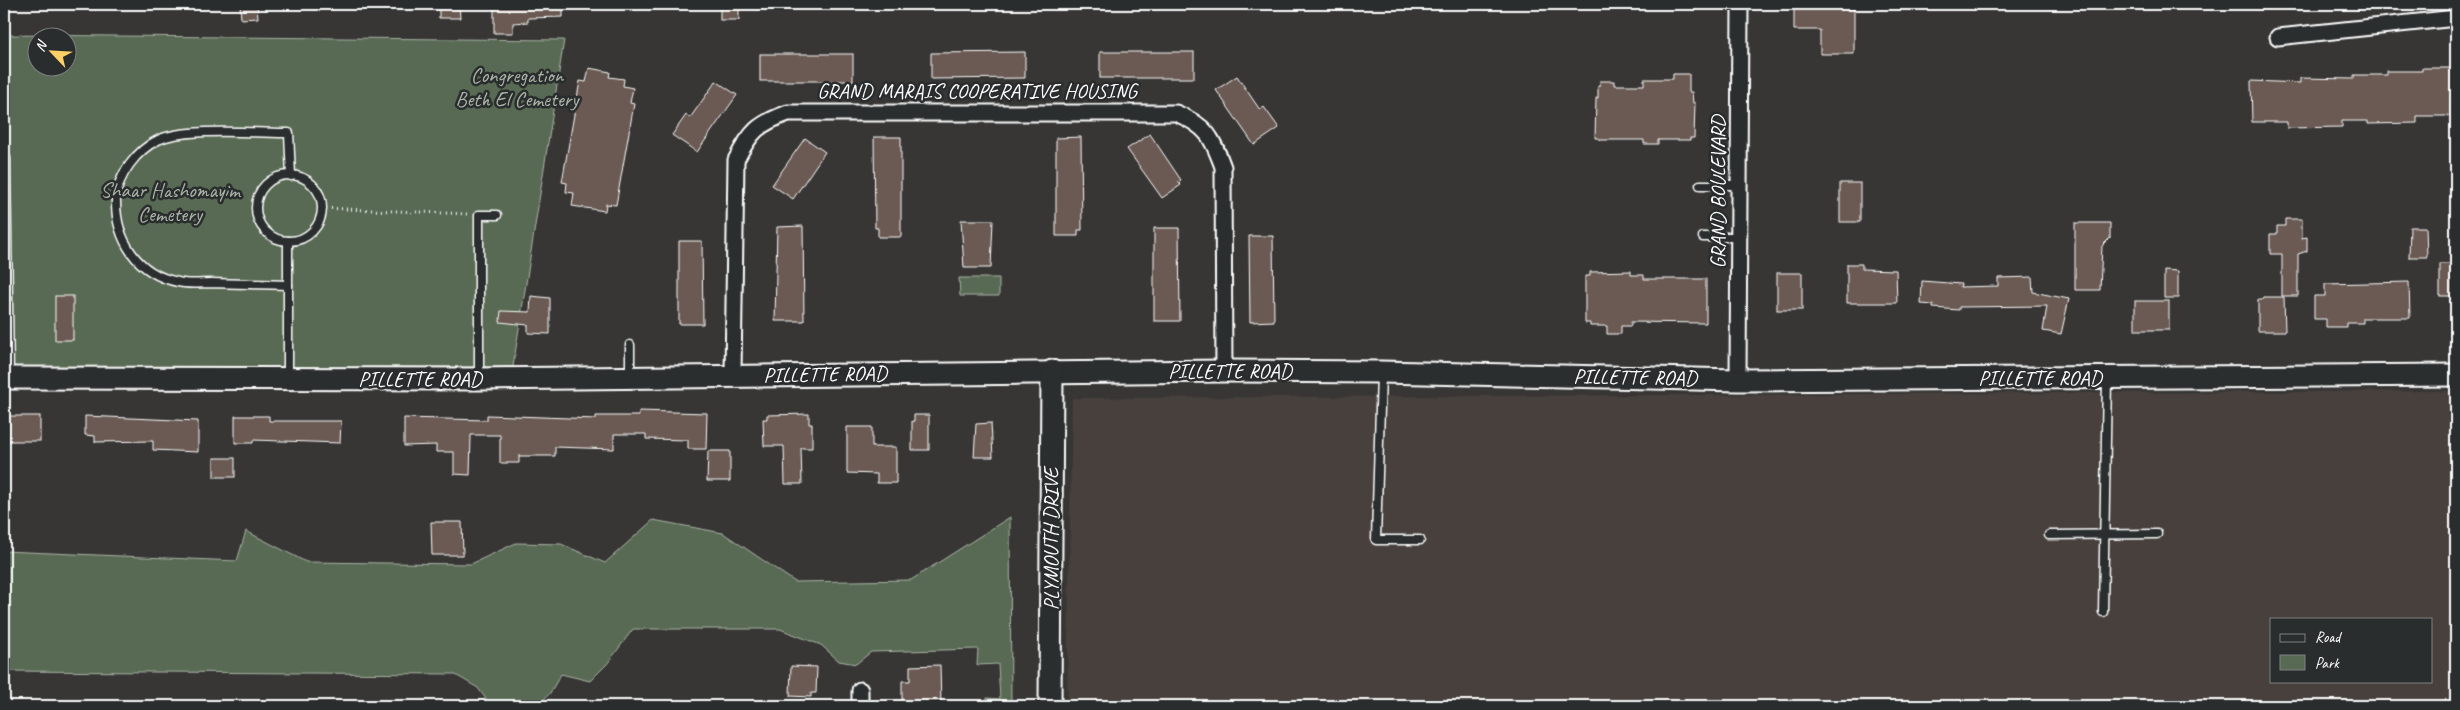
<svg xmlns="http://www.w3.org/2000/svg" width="2460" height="710" font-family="Caveat,sans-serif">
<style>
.built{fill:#46413e;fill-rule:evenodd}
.green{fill:#586a53;stroke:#acb4a9;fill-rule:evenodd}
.building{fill:#6a5a52;stroke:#fff}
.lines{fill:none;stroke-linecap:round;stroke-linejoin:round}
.lane-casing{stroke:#fff;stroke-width:11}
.street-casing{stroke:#fff;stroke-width:19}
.secondary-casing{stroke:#fff;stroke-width:25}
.path{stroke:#fff;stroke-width:3;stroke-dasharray:1 4;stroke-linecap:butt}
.lane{stroke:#2a2d2e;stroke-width:8}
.street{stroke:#2a2d2e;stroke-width:15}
.secondary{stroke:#2a2d2e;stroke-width:21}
.labels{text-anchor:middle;stroke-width:5;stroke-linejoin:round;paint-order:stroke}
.park-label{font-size:21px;fill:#acb4a9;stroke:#2a2d2e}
.street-label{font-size:21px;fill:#fff;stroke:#2a2d2e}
</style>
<rect width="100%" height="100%" fill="#373635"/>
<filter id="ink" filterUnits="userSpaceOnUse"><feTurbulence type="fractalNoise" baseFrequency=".02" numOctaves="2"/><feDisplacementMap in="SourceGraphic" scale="10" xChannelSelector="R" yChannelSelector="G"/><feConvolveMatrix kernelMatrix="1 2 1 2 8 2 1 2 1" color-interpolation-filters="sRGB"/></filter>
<g filter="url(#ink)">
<!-- built -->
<path class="built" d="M2456,391V706H1067L1072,398ZM2271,619H2431V681H2271Z"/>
<!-- green -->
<g class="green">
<path d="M4,35L564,40L513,367L4,369ZM38,38H68V68H38Z"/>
<path d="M959,278H999V296H960Z"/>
<path d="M1010,517L1011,706H986L987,698L1000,699L998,664L977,665L978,649L871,652L856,664L839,661L821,645L780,629H633L607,664L590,681L561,674L550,693L538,706H491L478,688L454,674L4,671V551L237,561L246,531L306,562L471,564L516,543L561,544L605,563L653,520L723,533L795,582L911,580Z"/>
</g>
<!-- building -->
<g class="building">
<path d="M240,4H257L258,18L241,19Z"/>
<path d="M439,4H459L460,18H439Z"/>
<path d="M494,4H563V17L528,18V22L513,23V33H494Z"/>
<rect x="720" y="4" width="19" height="16"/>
<path d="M1794,9H1854V54H1820V30H1794Z"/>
<path d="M1025,52V78L931,79V53Z"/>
<rect x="1100" y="52" width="94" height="26"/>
<rect x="760" y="54" width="93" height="27"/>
<path d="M589,68L610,72L609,77L624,79L623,86L633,88L630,103L634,104L616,205L606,204L605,211L572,206L574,193L566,192L567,183L562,182L580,81L586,82Z"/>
<path d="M2422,68H2456V104H2451V116H2417V123L2368,124V121H2342V127L2287,128V122H2252L2251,81L2300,83V78L2354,79V75H2387V71H2422Z"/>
<path d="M1673,74H1689V92H1692L1693,103H1695L1694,138H1690V140H1658V144H1644V140H1599V138H1595L1596,98H1598V85H1600V81H1614V85H1644V79H1673Z"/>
<path d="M1237,76L1260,110L1264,107L1279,128L1254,145L1216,90Z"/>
<path d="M716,81L737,95L697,152L672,135L686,115L690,118Z"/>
<path d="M1150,134L1181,180L1178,182L1181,185L1162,198L1127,149Z"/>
<path d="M874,137H901V237H878V228H875Z"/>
<path d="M1081,137L1082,230H1078V236H1056V138Z"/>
<path d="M805,138L825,152L793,199L772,185Z"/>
<rect x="1840" y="183" width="20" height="39"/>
<path d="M2285,219H2302V238L2307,237V251L2298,254V296H2282V254H2270V234H2277V226H2285Z"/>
<path d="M961,220H993L991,268H964Z"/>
<path d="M2075,223H2110V238L2102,246L2100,290H2075Z"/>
<path d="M803,226L804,321H775L777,227Z"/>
<path d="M2410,227H2426L2427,257H2409Z"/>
<path d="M1154,228H1179L1180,321H1154Z"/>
<path d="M1249,236H1273L1274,321L1250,322Z"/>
<path d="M679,241H702L703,324H679Z"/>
<path d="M1847,264H1862V269L1896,270L1897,303H1847Z"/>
<rect x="2440" y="264" width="14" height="32"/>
<path d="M2164,270L2178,271V298H2164Z"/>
<path d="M1631,271V275H1644V279H1706V323L1631,322V326H1621V334H1607V326H1590V323H1585V276H1590V272Z"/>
<rect x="1777" y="273" width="25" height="37"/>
<path d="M2032,277L2033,292L2069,299L2061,334L2043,331L2047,306L1959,307V310L1933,308V305L1921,304L1922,281L1961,284L1960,287L1998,286V278Z"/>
<path d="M2409,282L2410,318H2363V323H2347V327H2326V319H2314V296H2325V284Z"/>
<rect x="55" y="296" width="18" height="44"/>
<path d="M531,296L550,298V334L528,333V325L500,322L501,311L530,312Z"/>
<path d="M2263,297H2284L2285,331H2258V299H2263Z"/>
<rect x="2135" y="301" width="34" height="29"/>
<path d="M639,411L707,413L706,449H688V440L646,439V434H614V449L555,447V456H519V463H500V435H471L470,475L454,474V452H436V445L404,446V418L487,420V415L596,419V416H639Z"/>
<path d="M809,414V424H812V448H801L802,484H785L784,446H764L763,419H767V415Z"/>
<path d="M914,415H929V450H912V421H914Z"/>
<rect x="4" y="416" width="36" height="25"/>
<path d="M85,416L198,421V452L153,450V441L95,442V436L85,435Z"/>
<path d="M235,416H269V421H341L340,443L253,440V443H235Z"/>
<path d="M991,423L993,457H974L976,424Z"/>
<path d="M847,427H872V447H896V483H877V474L847,473Z"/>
<path d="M708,451H730V481H707Z"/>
<rect x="214" y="458" width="21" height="19"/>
<path d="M431,522H462L463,555H432Z"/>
<path d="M940,665L941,706H902V681H910V666Z"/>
<path d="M791,666L817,667L816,693H811V697L790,696Z"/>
</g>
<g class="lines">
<defs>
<g id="lane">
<path d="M6,158L9,376"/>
<circle cx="289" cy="208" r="33"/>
<path d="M1700,185H1739"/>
<path d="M1703,237H1739"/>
<path d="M288,285C262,284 237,284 212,283C201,283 188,285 178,282C137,274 115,239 116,199C117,176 137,150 158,140C184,127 257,133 289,133L291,176"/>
<path d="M630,345V375"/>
<path d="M1381,374L1376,540H1420"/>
<path d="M288,377V241"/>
<path d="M479,378V215H497"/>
<path d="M2049,535L2157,534"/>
<path d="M2103,612L2107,379"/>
</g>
<g id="street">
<path d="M2278,37L2456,18"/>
<path d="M733,375L736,160C751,131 758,124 788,113H1176C1207,126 1212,137 1223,167L1224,371"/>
<path d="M1738,380L1740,4"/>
<path d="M860,706V690"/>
</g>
<g id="secondary">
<path d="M4,378L479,379L1224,371L1381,372L1738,380L2456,375"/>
<path d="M1050,706L1052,371"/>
</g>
</defs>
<!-- lane casing -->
<use href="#lane" class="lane-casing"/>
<!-- street casing -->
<use href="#street" class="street-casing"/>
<!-- secondary casing -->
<use href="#secondary" class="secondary-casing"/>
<!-- path -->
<path class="path" d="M321,208L468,214"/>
<!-- lane -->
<use href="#lane" class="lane"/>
<!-- street -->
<use href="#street" class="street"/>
<!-- secondary -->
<use href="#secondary" class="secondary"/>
</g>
</g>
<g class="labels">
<!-- park labels -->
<g class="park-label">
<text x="517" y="82">Congregation<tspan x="517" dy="24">Beth El Cemetery</tspan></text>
<text x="170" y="197">Shaar Hashomayim<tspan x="170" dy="24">Cemetery</tspan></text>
</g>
<!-- street labels -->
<g class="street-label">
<text x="977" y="98">GRAND MARAIS COOPERATIVE HOUSING</text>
<text transform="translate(1718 192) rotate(-90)" y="7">GRAND BOULEVARD</text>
<text x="1230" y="378">PILLETTE ROAD</text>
<text transform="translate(825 374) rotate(-1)" y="7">PILLETTE ROAD</text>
<text transform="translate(1635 377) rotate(1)" y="7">PILLETTE ROAD</text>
<text x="2040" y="385">PILLETTE ROAD</text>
<text x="420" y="386">PILLETTE ROAD</text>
<text transform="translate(1051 539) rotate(-90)" y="7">PLYMOUTH DRIVE</text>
</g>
</g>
<!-- margin -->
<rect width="2460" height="710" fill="none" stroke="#2a2d2e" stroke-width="20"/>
<rect x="10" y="10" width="2440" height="690" fill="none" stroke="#fff" stroke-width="2" filter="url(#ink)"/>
<!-- legend -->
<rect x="2270" y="618" width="162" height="65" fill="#2a2d2e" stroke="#7f8182"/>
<rect x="2280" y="634" width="25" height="8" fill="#2a2d2e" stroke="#7f8182"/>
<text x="2315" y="642" font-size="15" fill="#ffffff">Road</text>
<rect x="2280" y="655" width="25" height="15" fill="#586a53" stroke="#7f8182"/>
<text x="2315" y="668" font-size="15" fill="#ffffff">Park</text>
<!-- north arrow -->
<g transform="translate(52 52) rotate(295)"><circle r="24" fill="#2a2d2e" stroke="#7f8182"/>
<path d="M0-4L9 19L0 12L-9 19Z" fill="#ffd166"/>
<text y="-8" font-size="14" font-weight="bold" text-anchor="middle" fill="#ffffff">N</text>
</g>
</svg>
